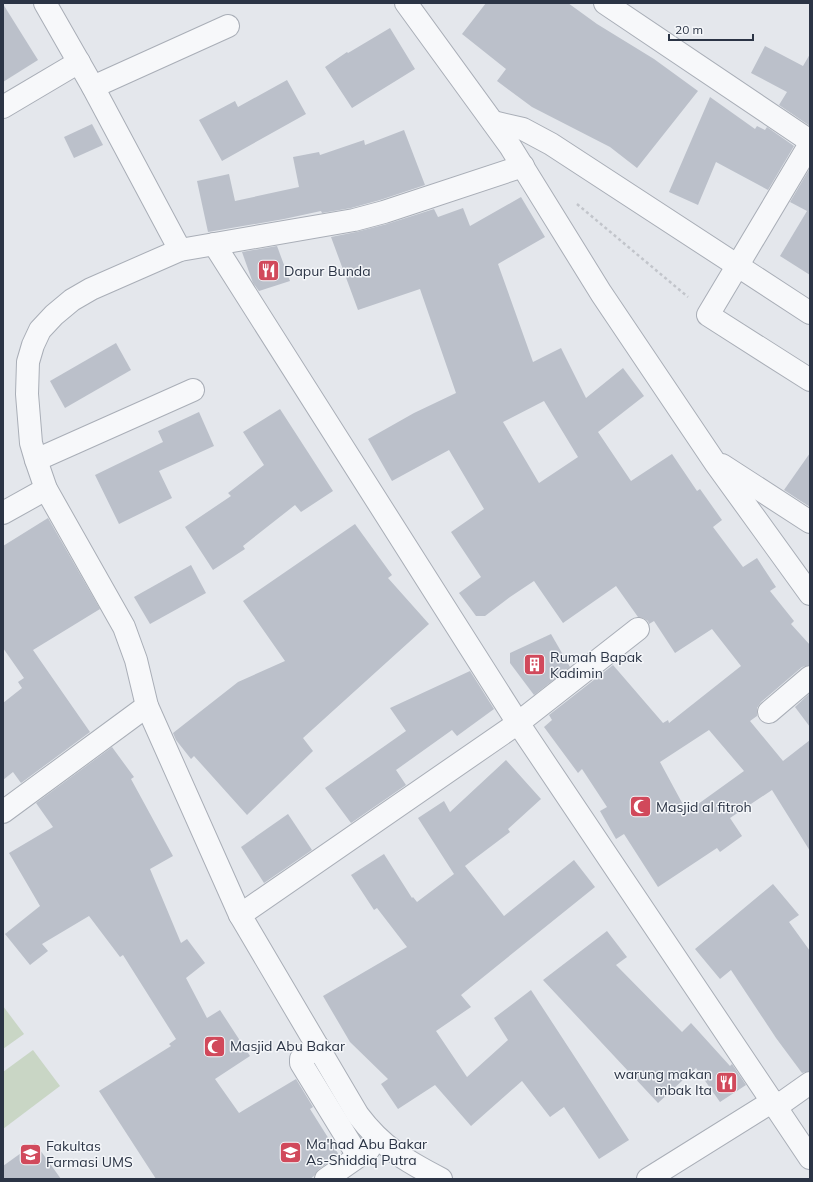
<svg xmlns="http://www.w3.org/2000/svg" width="813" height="1182" font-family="Mulish,sans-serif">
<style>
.green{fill:#c9d6c5}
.building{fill:#bbc0ca;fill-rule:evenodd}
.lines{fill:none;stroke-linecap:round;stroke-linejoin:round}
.minor-casing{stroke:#a9aeb7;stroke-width:24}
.path{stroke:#c2c5cb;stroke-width:2.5;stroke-dasharray:3 3;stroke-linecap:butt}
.minor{stroke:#f7f8fa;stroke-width:22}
.labels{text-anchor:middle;stroke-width:3;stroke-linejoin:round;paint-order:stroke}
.poi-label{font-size:14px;fill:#2b3445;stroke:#f4f6f9;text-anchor:start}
</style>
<rect width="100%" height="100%" fill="#e4e7ec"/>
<!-- green -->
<g class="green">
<path d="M3,1006L24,1034L3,1049Z"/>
<path d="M33,1050L60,1086L3,1129V1072Z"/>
</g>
<!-- building -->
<g class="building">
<path d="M486,3H568L597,24L654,59L698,91L637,168L610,147L532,107L497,81L506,69L462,34Z"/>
<path d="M3,4L38,60L3,82Z"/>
<path d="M390,28L415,69L352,108L325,67L347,52L348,53Z"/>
<path d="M765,46L803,66L810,54V126L779,105L787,92L751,73Z"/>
<path d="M287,80L306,114L222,161L199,120L235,101L238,107Z"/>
<path d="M710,97L755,129L757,126L765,130L767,127L794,146L768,190L716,162L698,205L669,192Z"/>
<path d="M92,124L103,145L74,158L64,137Z"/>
<path d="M404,130L425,185L380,200L351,208L322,213L321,211L284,219L208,232L197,181L229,174L235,201L299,187L293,157L319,152L320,155L364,140L365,145Z"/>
<path d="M810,168V275L780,256L807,211L790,202Z"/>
<path d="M521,197L545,237L498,264L533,362L561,348L586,398L623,368L644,396L598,432L631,481L672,454L697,491L700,489L722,520L713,527L743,567L757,558L776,587L770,591L794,621L791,624L810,645V665L802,667L761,702L757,708V716L750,721L783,761L810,740V851L772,790L730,818L742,836L720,852L717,848L658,887L624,834L616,839L600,811L607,807L582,769L578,773L544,727L552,720L549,715L613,665L663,723L668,720L669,723L741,666L712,629L675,653L654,621L649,624L648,621L643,618L638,617L616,586L563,623L534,581L510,597L485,616H476L459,593L481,577L451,532L484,509L449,450L392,481L368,439L414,413L456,393L420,289L358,310L331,237L356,232L387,224L434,209L438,217L463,208L470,226ZM544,401L578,457L539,483L503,422ZM709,730L744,771L687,812L660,762Z"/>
<path d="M277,246L290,281L259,291L253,283L242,252Z"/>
<path d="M116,343L131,370L65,408L50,381Z"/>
<path d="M280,409L333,491L301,512L295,505L243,546L245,549L213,570L185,527L231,496L228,493L264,465L243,432Z"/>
<path d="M199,412L214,446L159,471L172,498L119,524L95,475L163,442L158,431Z"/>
<path d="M810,453V507L784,490Z"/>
<path d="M48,518L100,609L33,650L90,732L21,783L13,772L3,780V703L22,688L18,682L24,678L3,648V546Z"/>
<path d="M355,524L392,575L388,578L429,624L303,738L313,751L247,815L194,756L191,759L176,740L173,733L238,682L285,661L243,601Z"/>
<path d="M191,565L206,593L150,624L134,597Z"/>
<path d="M551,634L570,667L534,695L510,663V653Z"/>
<path d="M470,671L494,709L457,736L452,730L396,770L406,785L351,823L325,788L406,731L390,708Z"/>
<path d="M810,693V727L795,707Z"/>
<path d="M112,747L134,777L131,779L173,856L150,869L181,943L187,939L205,963L186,978L207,1018L220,1010L250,1056L215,1079L239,1113L296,1079L313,1107L310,1109L339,1155L319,1169L314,1176L310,1179H156L99,1091L171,1046L169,1044L176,1039L123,955L120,957L89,916L42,944L48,951L30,965L5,934L40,906L9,853L53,827L36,803Z"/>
<path d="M506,760L541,799L508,829L510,832L461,869L465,866L504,916L574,860L595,887L461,995L471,1007L436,1031L467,1077L508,1040L494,1018L531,990L629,1140L599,1159L564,1107L550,1117L522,1081L471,1126L435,1085L398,1109L381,1084L388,1079L350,1042L323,996L407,947L377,908L374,910L351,875L384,854L412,898L413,897L417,902L454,874L418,818L444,801L450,812Z"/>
<path d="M288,814L312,850L264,883L241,847Z"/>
<path d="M773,884L799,915L789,922L810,951V1071L802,1073L776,1038L731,970L720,979L695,949Z"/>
<path d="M607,931L627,957L616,965L682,1032L691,1023L730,1066L732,1064L746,1085L720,1102L696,1068L658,1103L543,980Z"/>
<path d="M35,1143L61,1179H3V1166Z"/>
</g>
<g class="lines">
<defs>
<g id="minor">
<path d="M45,3L93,87L180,250"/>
<path d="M406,3L510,146L601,293L716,464L810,594"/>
<path d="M605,3L810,141"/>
<path d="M93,87L228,26"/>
<path d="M3,107L79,62"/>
<path d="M493,122L523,129L551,144L810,313"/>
<path d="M810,144L708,315L810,380"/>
<path d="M214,244L518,723L810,1158"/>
<path d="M36,460L193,390"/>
<path d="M722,465L810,522"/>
<path d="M3,513L46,489"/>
<path d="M769,712L810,677"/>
<path d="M3,812L147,706"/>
<path d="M240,915L518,723L638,629"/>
<path d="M318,1047L301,1059V1063L358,1156"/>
<path d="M776,1107L810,1083"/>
<path d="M326,1179L369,1149"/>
<path d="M441,1179C406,1161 382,1147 358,1115L240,915L147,706L136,660L124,627L46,489L36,460L31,443L27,394L28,362L33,345L40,330L54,315L72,300L91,289L180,250L354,220L384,212L523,166"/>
<path d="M648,1179L773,1101"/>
</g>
</defs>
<!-- minor casing -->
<use href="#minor" class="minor-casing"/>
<!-- path -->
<path class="path" d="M577,204L688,297"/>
<!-- minor -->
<use href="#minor" class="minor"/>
</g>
<!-- icons -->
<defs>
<symbol id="restaurant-square" viewBox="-11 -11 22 22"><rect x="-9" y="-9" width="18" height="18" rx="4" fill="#d1495b" stroke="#f4f6f9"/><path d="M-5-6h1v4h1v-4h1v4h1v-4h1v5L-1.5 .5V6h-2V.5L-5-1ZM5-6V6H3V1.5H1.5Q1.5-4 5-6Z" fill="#fff"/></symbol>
<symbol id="building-square" viewBox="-11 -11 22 22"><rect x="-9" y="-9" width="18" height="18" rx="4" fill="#d1495b" stroke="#f4f6f9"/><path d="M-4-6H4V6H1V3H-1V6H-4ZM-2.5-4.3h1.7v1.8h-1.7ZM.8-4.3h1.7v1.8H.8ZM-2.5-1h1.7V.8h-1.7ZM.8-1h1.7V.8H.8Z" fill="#fff"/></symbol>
<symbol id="mosque-square" viewBox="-11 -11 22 22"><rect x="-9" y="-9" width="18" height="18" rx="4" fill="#d1495b" stroke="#f4f6f9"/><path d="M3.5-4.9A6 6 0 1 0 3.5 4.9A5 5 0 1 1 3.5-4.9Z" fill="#fff"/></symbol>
<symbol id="university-square" viewBox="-11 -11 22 22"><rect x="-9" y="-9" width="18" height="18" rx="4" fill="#d1495b" stroke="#f4f6f9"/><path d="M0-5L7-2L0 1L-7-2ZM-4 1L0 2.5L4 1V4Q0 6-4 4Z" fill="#fff"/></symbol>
</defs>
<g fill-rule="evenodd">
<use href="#restaurant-square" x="256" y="258" width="25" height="25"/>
<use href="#building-square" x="522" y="652" width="25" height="25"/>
<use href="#mosque-square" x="628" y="794" width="25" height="25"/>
<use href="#mosque-square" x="202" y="1034" width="25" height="25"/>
<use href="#restaurant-square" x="714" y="1070" width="25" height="25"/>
<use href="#university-square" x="278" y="1140" width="25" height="25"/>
<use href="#university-square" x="18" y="1142" width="25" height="25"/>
</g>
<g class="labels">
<!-- poi labels -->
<g class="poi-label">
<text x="284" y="276">Dapur Bunda</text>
<text x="550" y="662">Rumah Bapak<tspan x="550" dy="16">Kadimin</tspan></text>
<text x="656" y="812">Masjid al fitroh</text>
<text x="230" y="1051">Masjid Abu Bakar</text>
<text x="712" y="1079" text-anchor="end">warung makan<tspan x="712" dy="16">mbak Ita</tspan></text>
<text x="306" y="1149">Ma'had Abu Bakar<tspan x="306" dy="16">As-Shiddiq Putra</tspan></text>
<text x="46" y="1151">Fakultas<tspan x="46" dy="16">Farmasi UMS</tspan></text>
</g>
</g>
<!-- border -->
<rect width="813" height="1182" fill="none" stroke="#2b3445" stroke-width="8"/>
<!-- scale -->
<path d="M669 34v6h84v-6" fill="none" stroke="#2b3445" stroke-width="2"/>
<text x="675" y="34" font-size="12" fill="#2b3445" stroke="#f4f6f9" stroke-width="3" paint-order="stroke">20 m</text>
</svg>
